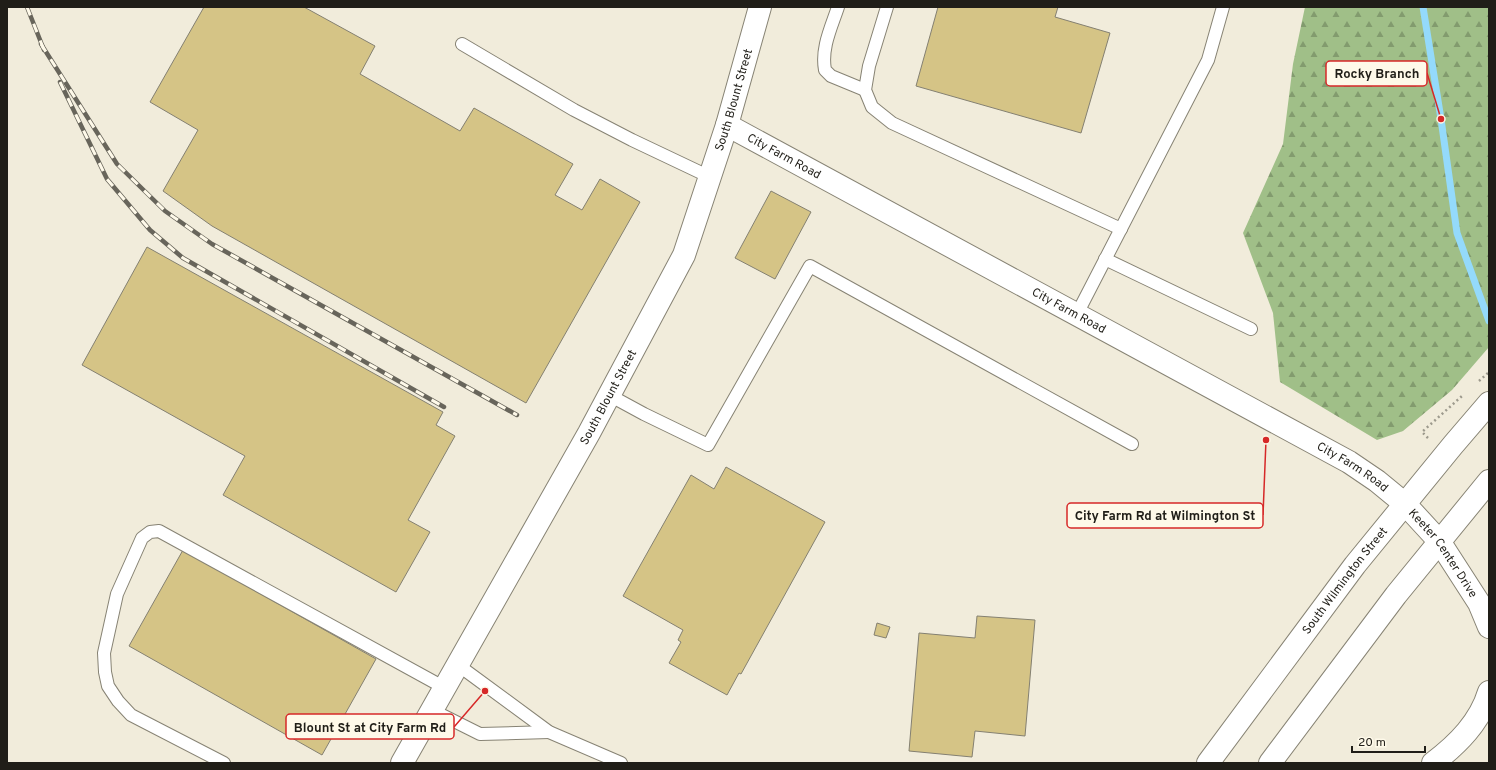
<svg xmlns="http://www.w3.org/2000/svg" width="1496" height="770" font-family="Overpass,sans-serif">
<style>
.forest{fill:url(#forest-firs)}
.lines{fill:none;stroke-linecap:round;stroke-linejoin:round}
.stream{stroke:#94dafb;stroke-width:7}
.building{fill:#d5c486;stroke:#848071}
.service-casing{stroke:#878374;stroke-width:14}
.minor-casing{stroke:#878374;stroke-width:24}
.secondary-casing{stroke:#878374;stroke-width:24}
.path{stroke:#9d9a8d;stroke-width:2.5;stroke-dasharray:2 3;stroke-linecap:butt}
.service{stroke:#fff;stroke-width:12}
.minor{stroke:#fff;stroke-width:22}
.secondary{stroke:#fff;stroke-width:22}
.rail-casing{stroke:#68655b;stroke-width:4.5}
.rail{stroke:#fef9e9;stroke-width:3;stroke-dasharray:9;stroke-linecap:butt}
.labels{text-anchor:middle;stroke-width:3;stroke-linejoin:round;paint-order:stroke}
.street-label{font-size:12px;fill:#201e18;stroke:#fef9e9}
.leader{fill:none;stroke:#d62828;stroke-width:1.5}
.callout-dot{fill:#d62828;stroke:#fef9e9;stroke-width:1.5}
.callout{fill:#fef9e9;stroke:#d62828;stroke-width:1.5}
.callout-label{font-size:13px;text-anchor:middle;font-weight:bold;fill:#201e18}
</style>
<defs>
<pattern id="forest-firs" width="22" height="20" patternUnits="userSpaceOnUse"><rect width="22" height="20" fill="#a0bf88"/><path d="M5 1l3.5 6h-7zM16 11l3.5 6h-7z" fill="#829b6e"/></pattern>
</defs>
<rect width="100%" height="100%" fill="#f1ecdb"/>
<!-- forest -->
<path class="forest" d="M1305,7H1489V347L1452,390L1403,431L1377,440L1280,382L1273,313L1243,233L1283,144L1293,64Z"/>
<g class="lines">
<!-- stream -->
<path class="stream" d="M1423,7L1441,119L1457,233L1489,321"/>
</g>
<!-- building -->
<g class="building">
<path d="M204,7H304L375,46L360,74L460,131L474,108L573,164L555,195L582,210L600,179L640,202L526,403L212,226L163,191L198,130L150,102Z"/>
<path d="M938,7H1058L1055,17L1110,33L1081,133L916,86Z"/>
<path d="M771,191L811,212L775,279L735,258Z"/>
<path d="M147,247L443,412L436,425L455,436L408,520L430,532L396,592L223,495L245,456L82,365Z"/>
<path d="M726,467L825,522L741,674L739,673L727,695L669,663L681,642L678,640L683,630L623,596L691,475L714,489Z"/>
<path d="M183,550L376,659L322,755L129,646Z"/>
<path d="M977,616L1035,620L1025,736L975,731L972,757L909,751L919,633L975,638Z"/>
<path d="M877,623L890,627L886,638L874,635Z"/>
</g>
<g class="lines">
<defs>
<g id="service">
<path d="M838,7C831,28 821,48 825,70L831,76L865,90"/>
<path d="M887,7L869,66L865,90L872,107L892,123L1121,229"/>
<path d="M462,44L574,110L632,140L710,177"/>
<path d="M1105,259L1251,329"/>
<path d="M1077,314L1208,60L1223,7"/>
<path d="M609,395L644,414L708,445L810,266L1132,444"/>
<path d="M458,665L549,732L621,763"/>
<path d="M432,710L480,734L549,732"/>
<path d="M224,763L131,715L118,701L108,686L105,672L104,653L117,594L142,538L150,532L159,531L445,688"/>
</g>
<g id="minor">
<path id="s1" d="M727,125L1349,462L1377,481L1405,504L1439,541L1479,603L1489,627"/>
<path id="s2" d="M402,763L589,433L684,255L727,125L760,7"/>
<path d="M1433,763C1458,744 1480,722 1489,692"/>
</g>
<g id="secondary">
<path id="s3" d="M1208,763L1355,565L1453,445L1489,403"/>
<path d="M1270,763L1396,595L1489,481"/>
</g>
</defs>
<!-- service casing -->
<use href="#service" class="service-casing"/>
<!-- minor casing -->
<use href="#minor" class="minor-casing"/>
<!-- secondary casing -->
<use href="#secondary" class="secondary-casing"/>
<!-- path -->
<g class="path">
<path d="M1479,381L1489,372"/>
<path d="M1428,438L1422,432L1462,396"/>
</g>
<!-- service -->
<use href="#service" class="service"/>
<!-- minor -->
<use href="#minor" class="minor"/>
<!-- secondary -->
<use href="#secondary" class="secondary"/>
<defs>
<g id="rail">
<path d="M27,7L44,50"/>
<path d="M41,44L117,164L165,211L212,244L517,415"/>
<path d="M60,82L107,179L150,230L183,258L444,407"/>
</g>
</defs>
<!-- rail casing -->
<use href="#rail" class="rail-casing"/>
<!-- rail -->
<use href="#rail" class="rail"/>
</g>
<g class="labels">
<!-- street labels -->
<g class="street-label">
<text dy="4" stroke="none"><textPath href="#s2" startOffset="744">South Blount Street</textPath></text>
<text dy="4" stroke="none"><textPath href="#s1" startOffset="65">City Farm Road</textPath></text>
<text dy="4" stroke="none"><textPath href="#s1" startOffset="389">City Farm Road</textPath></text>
<text dy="4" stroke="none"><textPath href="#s2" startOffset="420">South Blount Street</textPath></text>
<text dy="4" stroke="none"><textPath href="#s1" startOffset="713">City Farm Road</textPath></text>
<text dy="4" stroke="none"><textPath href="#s1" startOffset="840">Keeter Center Drive</textPath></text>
<text dy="4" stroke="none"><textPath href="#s3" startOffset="228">South Wilmington Street</textPath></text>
</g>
</g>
<!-- callouts -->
<path class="leader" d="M1441 119L1427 73M1266 440L1263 515M485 691L454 727"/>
<g class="callout-dot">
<circle cx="1441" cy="119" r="4"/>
<circle cx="1266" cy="440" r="4"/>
<circle cx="485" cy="691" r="4"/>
</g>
<g class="callout">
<rect x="1326" y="61" width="101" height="25" rx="4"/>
<rect x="1067" y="503" width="196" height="25" rx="4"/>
<rect x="286" y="714" width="168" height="25" rx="4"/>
</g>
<g class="callout-label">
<text x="1377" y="78">Rocky Branch</text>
<text x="1165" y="520">City Farm Rd at Wilmington St</text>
<text x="370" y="732">Blount St at City Farm Rd</text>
</g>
<!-- border -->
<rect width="1496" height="770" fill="none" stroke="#201e18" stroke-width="16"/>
<!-- scale -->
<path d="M1352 746v6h73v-6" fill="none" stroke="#201e18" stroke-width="2"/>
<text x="1358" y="746" font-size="12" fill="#201e18" stroke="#fef9e9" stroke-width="3" paint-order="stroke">20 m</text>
</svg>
